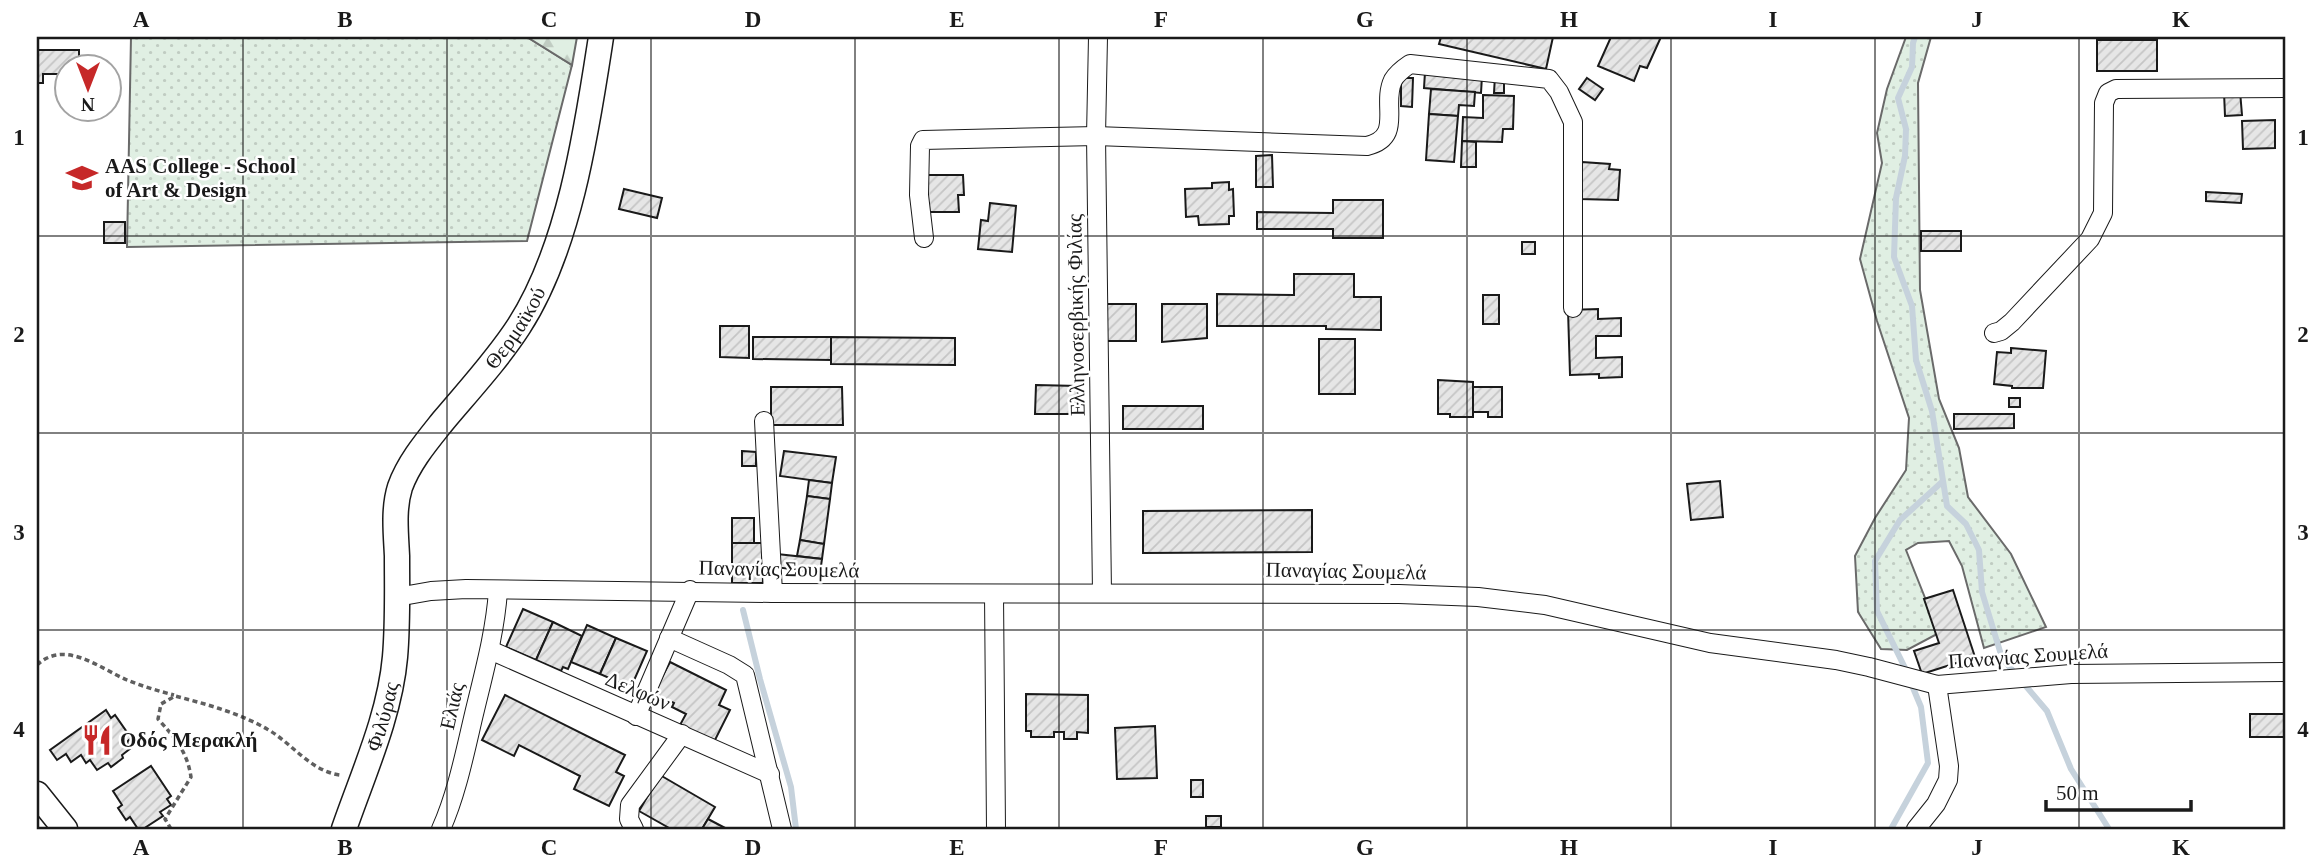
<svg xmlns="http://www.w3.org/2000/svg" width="2322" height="866" font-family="Georgia,serif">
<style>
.green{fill:url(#green-dots);stroke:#6a6a6a;stroke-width:2}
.forest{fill:url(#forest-firs);stroke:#6a6a6a;stroke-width:2}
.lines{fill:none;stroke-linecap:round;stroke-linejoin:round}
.stream{stroke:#c6d2dc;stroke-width:6}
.building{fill:url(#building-hatch);stroke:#1a1a1a;stroke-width:2}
.street-casing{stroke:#1a1a1a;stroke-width:20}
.secondary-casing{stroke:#1a1a1a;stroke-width:27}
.path{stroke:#5f5f5f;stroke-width:3.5;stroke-dasharray:5 3.5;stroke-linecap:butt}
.street{stroke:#fff;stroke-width:18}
.secondary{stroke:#fff;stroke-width:24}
.grid{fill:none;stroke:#1a1a1a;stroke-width:2;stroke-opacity:0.55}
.labels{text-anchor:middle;stroke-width:5;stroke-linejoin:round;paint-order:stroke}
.poi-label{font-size:21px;font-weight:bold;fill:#1a1a1a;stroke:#fff;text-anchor:start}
.street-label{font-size:21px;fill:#1a1a1a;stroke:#fff}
.neatline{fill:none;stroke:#1a1a1a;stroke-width:2.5}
.grid-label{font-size:23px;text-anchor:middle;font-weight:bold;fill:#1a1a1a}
</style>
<defs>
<pattern id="green-dots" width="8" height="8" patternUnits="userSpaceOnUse" patternTransform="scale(1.75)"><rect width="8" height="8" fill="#e0efe3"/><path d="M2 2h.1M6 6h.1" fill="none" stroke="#c0ccc2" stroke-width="1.8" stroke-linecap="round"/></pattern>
<pattern id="forest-firs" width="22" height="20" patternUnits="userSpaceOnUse" patternTransform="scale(1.75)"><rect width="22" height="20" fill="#e0efe3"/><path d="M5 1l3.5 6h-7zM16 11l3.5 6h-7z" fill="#c0ccc2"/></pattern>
<pattern id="building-hatch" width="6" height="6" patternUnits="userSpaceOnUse" patternTransform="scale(1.75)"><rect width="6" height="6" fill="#e6e6e6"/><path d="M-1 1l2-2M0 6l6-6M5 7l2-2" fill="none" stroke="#c5c5c5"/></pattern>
</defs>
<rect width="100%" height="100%" fill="#fff"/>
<!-- green -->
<g class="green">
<path d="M131,37H527L572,65L527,241L127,247Z"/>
<path d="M1906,37H1931L1918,83L1920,290L1939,399L1959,448L1968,497L2011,554L2046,627L1984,648L1962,566L1949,541L1918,543L1906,550L1939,633L1907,650L1881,649L1858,612L1855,556L1875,518L1906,470L1909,418L1877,321L1860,259L1882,163L1877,133L1887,89Z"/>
</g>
<!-- forest -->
<path class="forest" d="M527,37H577L572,65Z"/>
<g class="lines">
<!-- stream -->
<g class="stream">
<path d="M1915,37L1913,43L1912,67L1898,98L1906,129L1905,156L1896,198L1894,257L1912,306L1916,360L1932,411L1947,506L1966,524L1979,550L1982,592L2002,658L2047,711L2071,769L2109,829"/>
<path d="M743,610L760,679L791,787L796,829"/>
<path d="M1907,672L1877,611L1875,561L1900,520L1942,482"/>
<path d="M1891,829L1928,763L1921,707L1911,683"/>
</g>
</g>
<!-- building -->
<g class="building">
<path d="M1441,37H1553L1546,69L1439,44Z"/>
<path d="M1611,37H1661L1647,68L1640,66L1634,81L1598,66Z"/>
<rect x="2097" y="40" width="60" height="31"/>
<path d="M37,50H79V66H66V74H43V83H37Z"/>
<path d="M1425,72L1482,76L1481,93L1424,88Z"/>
<path d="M1495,76H1504V93H1494Z"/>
<path d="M1401,78H1413L1412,107L1401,106Z"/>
<path d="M1587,78L1603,89L1595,100L1579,89Z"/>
<path d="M1431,89L1475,92L1474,106L1459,105L1458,116L1429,114Z"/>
<path d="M2240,91L2242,115L2225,116L2224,92Z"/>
<path d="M1483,95L1514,96L1513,129H1503L1502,142L1462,141L1463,117L1483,118Z"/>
<path d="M1429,114L1458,116L1454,162L1426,160Z"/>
<path d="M2275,120V148L2243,149L2242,121Z"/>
<path d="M1462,141L1476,142V167H1461Z"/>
<path d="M1272,155L1273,187H1256V156Z"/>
<path d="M1582,162L1610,164L1609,169L1620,170L1618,200L1580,199Z"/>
<path d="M927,175H963L964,195H958L959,212H927Z"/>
<path d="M1229,182V190L1233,189L1234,216H1229V224L1199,225L1198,216L1186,217L1185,189L1212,188V183Z"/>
<path d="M624,189L662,198L657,218L619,209Z"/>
<path d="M2206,192L2242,194L2241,203L2206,201Z"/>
<path d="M1333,200H1383V238H1333V229H1257V212L1333,213Z"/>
<path d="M990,203L1016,206L1012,252L978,249L981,220L988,221Z"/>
<rect x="104" y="222" width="21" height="21"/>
<rect x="1921" y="231" width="40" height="20"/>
<rect x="1522" y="242" width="13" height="12"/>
<path d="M1294,274H1354V297H1381V330L1326,329V326H1217V294L1294,295Z"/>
<rect x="1483" y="295" width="16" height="29"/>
<rect x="1102" y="304" width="34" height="37"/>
<path d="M1162,304H1207V338L1162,342Z"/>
<path d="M1598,309V319L1621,318V336H1596V358L1622,357V377L1599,378V374L1570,375L1568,310Z"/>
<path d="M720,326H749V358L720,357Z"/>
<path d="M753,337H831V360L753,359Z"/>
<path d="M831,337L955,338V365L831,364Z"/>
<rect x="1319" y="339" width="36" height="55"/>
<path d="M2011,348L2046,351L2043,388H2012V386L1994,384L1997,352L2011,353Z"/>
<path d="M1438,380L1473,382V417H1450V414H1438Z"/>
<path d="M1036,385L1078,386V414H1035Z"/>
<path d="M771,387H842L843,425H771Z"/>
<path d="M1473,387H1502V417H1488V412H1473Z"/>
<rect x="2009" y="398" width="11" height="9"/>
<rect x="1123" y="406" width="80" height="23"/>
<path d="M1954,414H2014V428L1954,429Z"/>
<path d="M742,451L756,452V466H742Z"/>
<path d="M784,451L836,457L832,483L780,476Z"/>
<path d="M809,480L832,483L830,499L807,496Z"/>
<path d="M1720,481L1723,517L1691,520L1687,484Z"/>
<path d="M807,496L830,499L824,544L800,540Z"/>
<path d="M1312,510V552L1143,553V511Z"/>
<rect x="732" y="518" width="22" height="25"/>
<path d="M800,540L824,544L822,559L797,556Z"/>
<path d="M732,543H762L763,583H732Z"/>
<path d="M777,554L822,559L820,573L775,567Z"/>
<path d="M1953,590L1975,657L1922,674L1914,651L1939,643L1924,599Z"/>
<path d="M523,609L553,622L536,660L506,647Z"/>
<path d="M553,622L582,636L568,669L563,667L561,671L536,660Z"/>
<path d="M587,625L616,638L600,674L571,662Z"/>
<path d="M616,638L647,651L632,685L626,682L625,685L600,674Z"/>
<path d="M670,662L726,690L719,705L730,710L714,742L680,725L686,714L672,707L674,703L668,700L665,705L651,698Z"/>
<path d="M1026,694L1088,695V733L1077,732V739H1064V732H1054V737H1031V731H1026Z"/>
<path d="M505,695L625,755L616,772L624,776L609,806L574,789L580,776L519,745L514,756L482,740Z"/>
<path d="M106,710L111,718L115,715L131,738L127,742L131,748L122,755L123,758L111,767L108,763L97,770L90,760L86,763L81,755L71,762L66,754L57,760L50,750Z"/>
<rect x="2250" y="714" width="35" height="23"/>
<path d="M1155,726L1157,778L1117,779L1115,728Z"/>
<path d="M151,766L171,796L167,799L171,805L160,812L163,816L143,829H138L130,817L126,820L118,808L122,805L113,791Z"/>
<path d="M660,775L715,807L702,829H671L639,811Z"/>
<rect x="1191" y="780" width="12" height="17"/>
<rect x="1206" y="816" width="15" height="11"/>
<path d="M708,819L727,829H702Z"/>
</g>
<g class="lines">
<defs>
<g id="street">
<path d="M1098,37L1096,136L1102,593"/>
<path d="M924,238L919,195L920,146L923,140L1096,136L1367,146C1404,137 1381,105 1393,80C1397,73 1404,68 1410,64L1549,79L1559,92L1573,122V308"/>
<path d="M1994,333L2001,331L2012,322L2090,239L2103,213L2104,103L2108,93L2116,89L2285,88"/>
<path d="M764,421L773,593"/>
<path d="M994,594L996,829"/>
<path d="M397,597L431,591L466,589L773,593L1399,594L1478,597L1545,605L1710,643L1836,660L1869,667L1937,685L2071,674L2285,672"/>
<path d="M669,638L729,665L745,675L782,829"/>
<path d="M490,650L770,774"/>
<path d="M636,716L690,590"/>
<path d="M441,829C457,793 465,752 474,714C484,672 495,633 498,591"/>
<path d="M634,829L629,819L630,805L682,734"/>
<path d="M1916,829L1936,804L1948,780L1949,766L1937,685"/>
</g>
<g id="secondary">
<path d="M37,794L65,829"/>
<path id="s1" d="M344,829C363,774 390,715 395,657C398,623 397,590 397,556C396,534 393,509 400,487C409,462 427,441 443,421C469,390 497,360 519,326C570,247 587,128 601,37"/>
</g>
</defs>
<!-- street casing -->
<use href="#street" class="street-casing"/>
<!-- secondary casing -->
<use href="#secondary" class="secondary-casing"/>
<!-- path -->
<g class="path">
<path d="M37,665C65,639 99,668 127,680C142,686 158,691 174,695"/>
<path d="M171,829L165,819L191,777C187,751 175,738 158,719L161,704L175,696C206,704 239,713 267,729C292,743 310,771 340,775"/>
</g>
<!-- street -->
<use href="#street" class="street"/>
<!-- secondary -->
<use href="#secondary" class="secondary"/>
</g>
<!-- grid -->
<path class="grid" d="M243,37V829M447,37V829M651,37V829M855,37V829M1059,37V829M1263,37V829M1467,37V829M1671,37V829M1875,37V829M2079,37V829M37,236H2285M37,433H2285M37,630H2285"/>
<!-- icons -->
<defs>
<symbol id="university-bare" viewBox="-9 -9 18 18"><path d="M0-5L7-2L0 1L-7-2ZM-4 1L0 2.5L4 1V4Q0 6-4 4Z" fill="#c62828" stroke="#fff" stroke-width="2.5" paint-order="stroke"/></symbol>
<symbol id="restaurant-bare" viewBox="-9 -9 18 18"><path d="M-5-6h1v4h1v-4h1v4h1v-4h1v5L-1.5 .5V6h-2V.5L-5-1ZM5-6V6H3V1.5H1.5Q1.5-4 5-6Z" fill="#c62828" stroke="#fff" stroke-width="2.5" paint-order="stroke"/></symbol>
</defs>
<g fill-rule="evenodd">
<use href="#university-bare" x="60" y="156" width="44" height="44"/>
<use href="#restaurant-bare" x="75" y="718" width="44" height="44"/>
</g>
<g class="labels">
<!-- poi labels -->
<g class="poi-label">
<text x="105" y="173">AAS College - School<tspan x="105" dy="24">of Art &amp; Design</tspan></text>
<text x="120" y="747">Οδός Μερακλή</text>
</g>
<!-- street labels -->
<g class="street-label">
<text transform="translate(1076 315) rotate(-91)" y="7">Ελληνοσερβικής Φιλίας</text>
<text dy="7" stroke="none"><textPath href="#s1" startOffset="548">Θερμαϊκού</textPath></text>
<text transform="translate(779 569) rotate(1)" y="7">Παναγίας Σουμελά</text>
<text transform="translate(1346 571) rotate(1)" y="7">Παναγίας Σουμελά</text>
<text transform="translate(2028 656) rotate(-4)" y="7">Παναγίας Σουμελά</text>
<text transform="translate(638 691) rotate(23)" y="7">Δελφών</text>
<text transform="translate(452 706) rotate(-77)" y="7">Ελιάς</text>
<text dy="7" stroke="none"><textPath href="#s1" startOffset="119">Φιλύρας</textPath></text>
</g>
</g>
<!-- border -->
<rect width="2322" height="866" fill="none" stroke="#ffffff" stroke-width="77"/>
<!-- north arrow -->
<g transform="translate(88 88) rotate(180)"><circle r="33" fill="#ffffff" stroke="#a3a3a3" stroke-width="2"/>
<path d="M0-5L12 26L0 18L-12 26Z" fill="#c62828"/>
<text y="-10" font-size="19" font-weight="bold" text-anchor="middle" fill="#1a1a1a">N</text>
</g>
<!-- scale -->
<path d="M2046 800v10h145v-10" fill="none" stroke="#1a1a1a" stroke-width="3.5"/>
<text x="2056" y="800" font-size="21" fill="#1a1a1a" stroke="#ffffff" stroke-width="5" paint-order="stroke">50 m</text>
<rect x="38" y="38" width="2246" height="790" class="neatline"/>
<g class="grid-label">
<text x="141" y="27">A</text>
<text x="345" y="27">B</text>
<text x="549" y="27">C</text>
<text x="753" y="27">D</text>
<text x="957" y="27">E</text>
<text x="1161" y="27">F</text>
<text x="1365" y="27">G</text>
<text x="1569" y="27">H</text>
<text x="1773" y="27">I</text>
<text x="1977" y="27">J</text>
<text x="2181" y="27">K</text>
<text x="19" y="145">1</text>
<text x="2303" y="145">1</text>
<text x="19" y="342">2</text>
<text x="2303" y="342">2</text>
<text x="19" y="540">3</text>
<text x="2303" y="540">3</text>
<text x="19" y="737">4</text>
<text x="2303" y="737">4</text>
<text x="141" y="855">A</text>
<text x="345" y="855">B</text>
<text x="549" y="855">C</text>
<text x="753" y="855">D</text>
<text x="957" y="855">E</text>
<text x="1161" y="855">F</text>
<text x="1365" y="855">G</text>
<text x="1569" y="855">H</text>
<text x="1773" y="855">I</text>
<text x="1977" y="855">J</text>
<text x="2181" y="855">K</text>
</g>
</svg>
